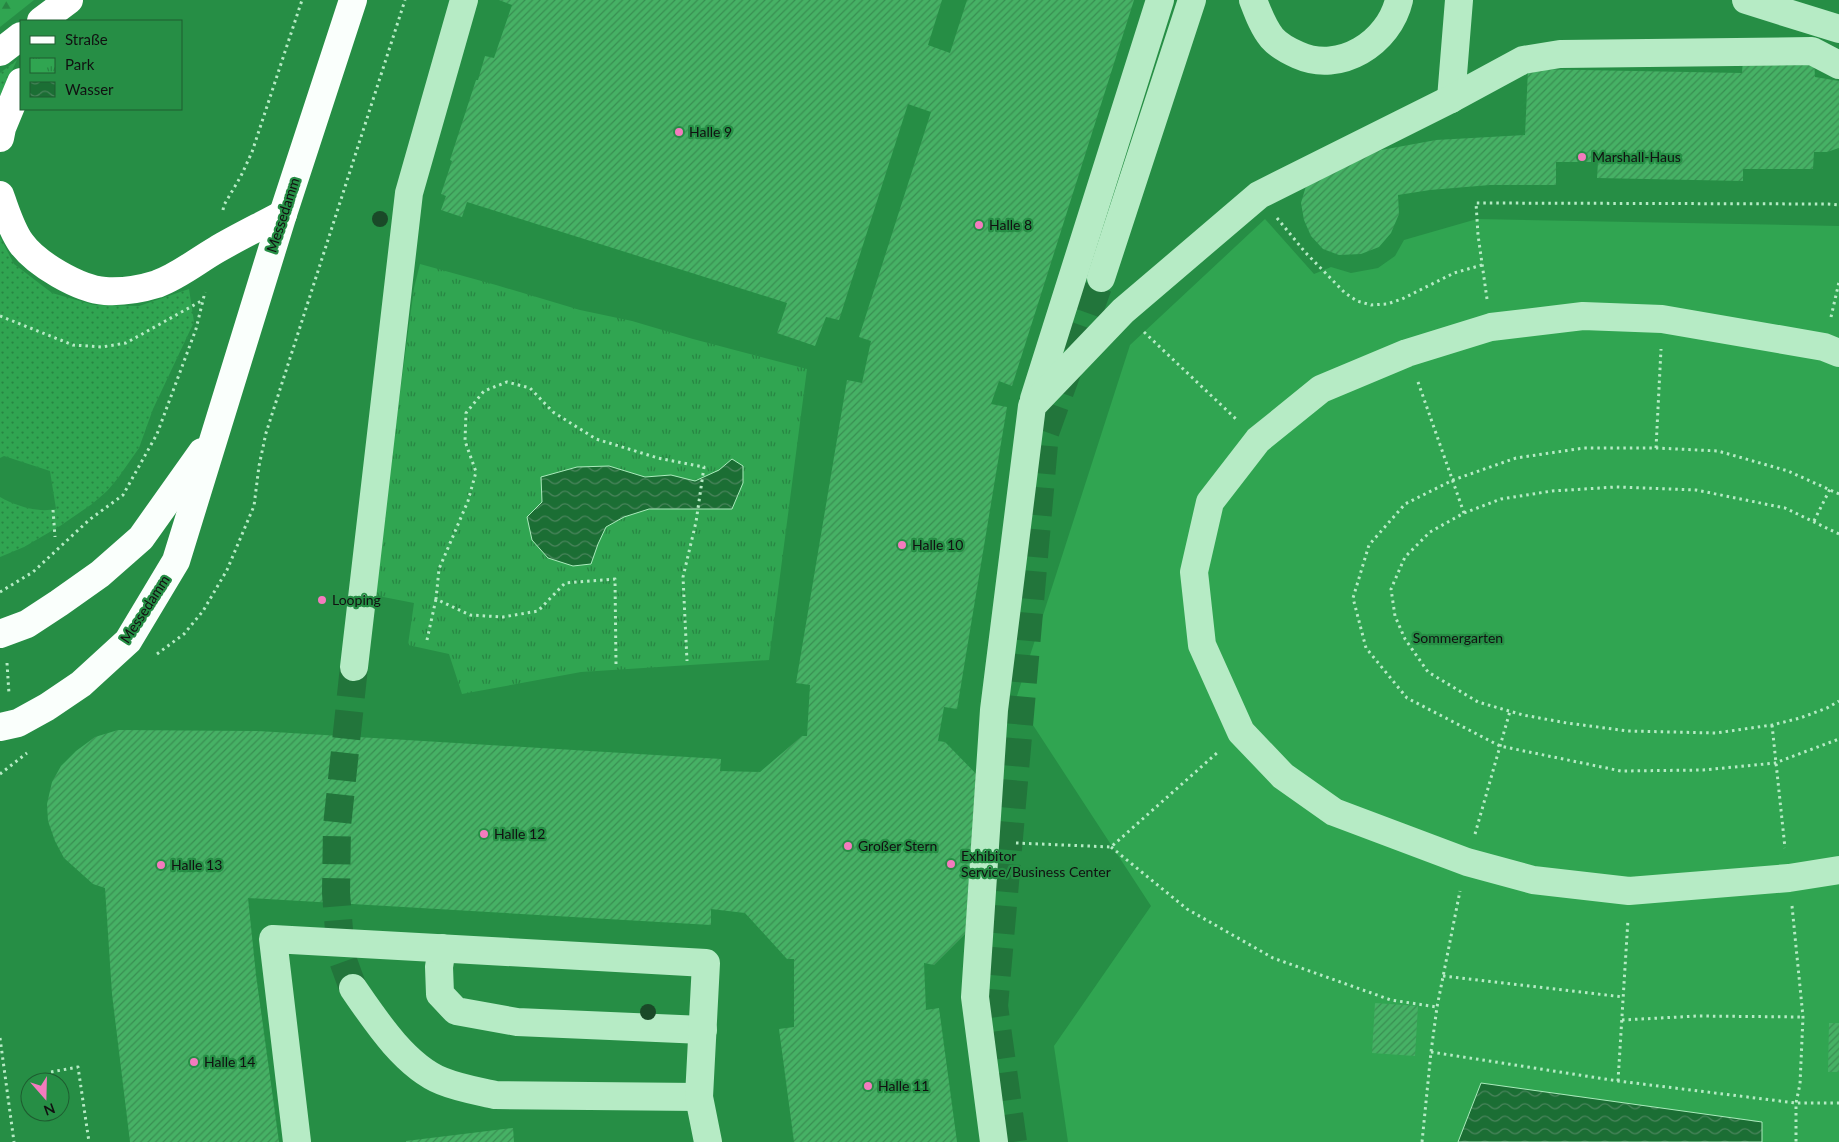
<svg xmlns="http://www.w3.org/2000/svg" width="1839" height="1142" font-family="Lato,sans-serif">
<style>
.grass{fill:url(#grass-dots)}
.forest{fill:url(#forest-firs)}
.park{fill:url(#park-tufts)}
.garden{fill:#30a551}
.water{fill:url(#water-waves);stroke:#aaebbc}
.building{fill:url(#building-hatch)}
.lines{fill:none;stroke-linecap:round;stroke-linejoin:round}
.minor-tunnel{stroke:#22753b;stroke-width:28;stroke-dasharray:28 14;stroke-linecap:butt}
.path{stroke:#b6ebc5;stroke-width:3;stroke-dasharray:2.5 4;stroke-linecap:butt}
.minor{stroke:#b6ebc5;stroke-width:28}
.major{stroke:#fafffc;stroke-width:28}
.highway{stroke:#fff;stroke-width:28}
.tree{fill:#1a4928}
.poi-dot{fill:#f47bbe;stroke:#268e45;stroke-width:2}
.labels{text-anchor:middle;stroke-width:4.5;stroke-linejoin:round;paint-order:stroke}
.poi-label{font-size:14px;fill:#111;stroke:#268e45;text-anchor:start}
.street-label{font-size:14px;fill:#111;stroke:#268e45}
.park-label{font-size:14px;fill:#111;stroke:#268e45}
</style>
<defs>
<pattern id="grass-dots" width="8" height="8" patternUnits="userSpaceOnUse" patternTransform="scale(1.25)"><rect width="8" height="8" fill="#30a551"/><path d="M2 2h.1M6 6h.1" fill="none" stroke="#278542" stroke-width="1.8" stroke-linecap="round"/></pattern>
<pattern id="forest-firs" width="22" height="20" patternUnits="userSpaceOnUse" patternTransform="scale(1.25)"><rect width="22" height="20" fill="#30a551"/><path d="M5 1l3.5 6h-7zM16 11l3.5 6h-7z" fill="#278542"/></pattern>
<pattern id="park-tufts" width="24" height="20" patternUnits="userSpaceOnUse" patternTransform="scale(1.25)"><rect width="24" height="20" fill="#30a551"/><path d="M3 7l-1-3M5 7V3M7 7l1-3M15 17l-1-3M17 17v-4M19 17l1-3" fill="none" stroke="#278542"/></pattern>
<pattern id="water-waves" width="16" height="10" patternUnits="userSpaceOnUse" patternTransform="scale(1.25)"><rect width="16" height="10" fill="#1b6e34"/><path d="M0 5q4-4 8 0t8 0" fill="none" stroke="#4a845c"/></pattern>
<pattern id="building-hatch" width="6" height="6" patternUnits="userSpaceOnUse" patternTransform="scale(1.25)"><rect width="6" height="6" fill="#46b165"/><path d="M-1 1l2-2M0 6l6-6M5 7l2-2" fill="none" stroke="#398f52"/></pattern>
</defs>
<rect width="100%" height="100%" fill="#268e45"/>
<!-- grass -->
<g class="grass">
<path d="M17,60L0,96V73Z"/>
<path d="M0,237L14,264L52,293L94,305L139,306L189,289L194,322L153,409L139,448L118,478L107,491L92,504L60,526L24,547L0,557V497C16,506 38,513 56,509L50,471L4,456L0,458Z"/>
</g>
<!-- forest -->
<path class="forest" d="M0,0H34L0,27Z"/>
<!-- park -->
<path class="park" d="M420,264L496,285L580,310L632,321L693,339L807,369L769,660L581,672L462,694L449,654L408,645L414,603L373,595L414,288Z"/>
<!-- garden -->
<path class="garden" d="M1265,219L1314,274L1331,267L1351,273L1378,268L1395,256L1404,240L1477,219L1839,226V1142H1068L1054,1046L1151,906L1016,699L1130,345Z"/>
<!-- water -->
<g class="water">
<path d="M732,459L743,466V483L732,509H649L624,517L606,527L598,544L591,564L573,566L548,558L532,540L527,517L542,502L541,477L577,467L609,466L645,477L671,475L695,481L719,470Z"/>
<path d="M1481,1083L1762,1122V1142H1458Z"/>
</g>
<!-- building -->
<g class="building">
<path d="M499,0H942L928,45L950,53L967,0H1134L1012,386L999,381L991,404L1007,407L957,709L944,707L938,741L945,742L985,783L976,923L934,965L924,963L926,1010L939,1008L957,1142H794L779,1029L794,1027V959H787L745,913L711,909V925L248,898L256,975L279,1142H130L112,994L105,888L93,884L64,858L55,841L48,821L47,804L52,782L61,766L76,751L95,737L118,730L258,731L721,759L720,771L760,772L802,736H807L810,685L796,683L847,380L862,383L871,341L859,337L931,112L908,104L839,320L826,317L815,346L777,333L787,303L467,202L462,217L441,210L446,196L441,194L452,161L450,160L476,80H478L485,56L494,58L512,5Z"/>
<path d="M1743,58L1814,60L1815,77L1839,81V148L1827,152H1814L1813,169H1743V181L1597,178L1598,162H1556V185H1490L1430,190L1398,195L1399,214L1391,233L1379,247L1361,254L1339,255L1323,249L1311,236L1304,220L1301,203L1306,186L1365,153L1436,140L1525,135L1528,69L1742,73Z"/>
<path d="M1375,1003L1418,1006L1415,1056L1372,1053Z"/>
<path d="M1829,1023H1839V1072H1828Z"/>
<path d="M513,1128L514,1142H406V1141Z"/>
</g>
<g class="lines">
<!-- minor-tunnel -->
<g class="minor-tunnel">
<path d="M353,988L341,955L336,893L337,826L354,667"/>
<path d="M1013,1142L994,1006L1045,433L1101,278"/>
</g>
<!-- path -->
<g class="path">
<path d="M223,210L224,205L241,176L252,152L302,0"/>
<path d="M1277,218L1305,252L1345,293L1357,301L1371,305L1387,304L1402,299L1454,273L1482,265"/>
<path d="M1487,299L1478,235L1476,203L1828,204L1839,205"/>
<path d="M0,316L73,345L102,347L126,343L203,300"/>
<path d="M1831,317L1839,282"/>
<path d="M1144,332L1236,419"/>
<path d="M1418,382L1464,513"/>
<path d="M1656,448L1661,349"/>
<path d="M1839,494L1788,471L1718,451L1656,448H1584L1516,458L1453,480L1405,504L1369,545L1353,598L1366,648L1407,698L1500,746L1621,771L1703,770L1775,763L1839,739"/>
<path d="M53,510L55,537"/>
<path d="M1814,521L1830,489"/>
<path d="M1839,534L1785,508L1696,490L1616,487L1552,491L1501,499L1464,513L1430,532L1405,557L1391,589L1395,616L1405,639L1428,672L1478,702L1523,715L1567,723L1628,731L1716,733L1772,725L1800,718L1827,708L1839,701"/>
<path d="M0,592L33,572L89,520L123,495L157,434L196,329L205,292"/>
<path d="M427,640L436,599"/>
<path d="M157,654L184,634L203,611L227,570L254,506L259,466L266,433L405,0"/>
<path d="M7,663L9,694"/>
<path d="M616,664L615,579L565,583L538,611L503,617L470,615L436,599L439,569L468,501L476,472L465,441L466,413L484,391L507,382L530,388L553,412L596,439L658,458L704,467L696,522L683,577L687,661"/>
<path d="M1772,725L1785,848"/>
<path d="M0,774L27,753"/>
<path d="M1475,834L1510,711"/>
<path d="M1016,843L1111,847L1218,752"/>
<path d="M1111,847L1187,909L1273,958L1391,1000L1437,1007"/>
<path d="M1792,906L1803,1017L1800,1084L1796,1103V1142"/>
<path d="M1443,976L1623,997"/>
<path d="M1622,1020L1698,1016L1803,1017"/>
<path d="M0,1038L14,1142"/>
<path d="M1431,1052L1618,1081L1796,1103H1839"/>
<path d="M51,1072L78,1067L89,1142"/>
<path d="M1618,1081L1628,919"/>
<path d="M1422,1142L1431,1052L1437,1007L1460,891"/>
</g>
<!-- minor -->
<g class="minor">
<path d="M1253,0C1258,13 1263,27 1272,38C1278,45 1289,51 1298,55C1340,74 1389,43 1399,0"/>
<path d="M1746,0L1839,29"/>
<path d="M1451,99L1459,0"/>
<path d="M1101,278L1192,0"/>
<path d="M1839,353L1824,347L1662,319L1583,316L1491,327L1407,353L1321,389L1258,440L1210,502L1194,572L1202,645L1241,732L1283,776L1334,812L1467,862L1533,880L1629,891L1789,878L1839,870"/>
<path d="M1034,399L1160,0"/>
<path d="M354,667L409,193L464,0"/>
<path d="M442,948L439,967L440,994L456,1011L517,1022L703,1030"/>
<path d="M353,988C375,1020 405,1066 442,1081C459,1088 477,1091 495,1095L699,1097"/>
<path d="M297,1142L273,939L706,963L699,1097L708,1142"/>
<path d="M994,1142L975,997L994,710L1032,406L1123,311L1259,195L1451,99L1523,60L1560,54L1812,51L1839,65"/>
</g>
<!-- major -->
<g class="major">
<path d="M0,634L27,624L59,603L100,574L141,538L202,452"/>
<path d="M0,727L18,723L47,707L81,684L128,641L176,561L283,214L353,0"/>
</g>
<!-- highway -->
<g class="highway">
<path d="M41,21L69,0"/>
<path d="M0,52L21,36"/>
<path d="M0,138L2,128L21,82"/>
<path d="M0,195C6,211 11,229 21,243C36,264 79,289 105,291C122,292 141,289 157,284C179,276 197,261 216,250C238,237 261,226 283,214"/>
</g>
</g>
<!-- trees -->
<g class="tree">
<circle cx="380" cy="219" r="8"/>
<circle cx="648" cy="1012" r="8"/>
</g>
<!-- markers -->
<g class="poi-dot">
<circle cx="679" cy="132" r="5"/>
<circle cx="1582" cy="157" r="5"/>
<circle cx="979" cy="225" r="5"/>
<circle cx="902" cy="545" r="5"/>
<circle cx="322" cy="600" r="5"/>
<circle cx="484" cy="834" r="5"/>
<circle cx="848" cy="846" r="5"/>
<circle cx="951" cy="864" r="5"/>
<circle cx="161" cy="865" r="5"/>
<circle cx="194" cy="1062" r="5"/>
<circle cx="868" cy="1086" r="5"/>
</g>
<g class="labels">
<!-- poi labels -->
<g class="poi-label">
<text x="689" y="137">Halle 9</text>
<text x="1592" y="162">Marshall-Haus</text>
<text x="989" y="230">Halle 8</text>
<text x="912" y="550">Halle 10</text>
<text x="332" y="605">Looping</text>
<text x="494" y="839">Halle 12</text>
<text x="858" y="851">Großer Stern</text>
<text x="961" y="861">Exhibitor<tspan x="961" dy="16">Service/Business Center</tspan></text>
<text x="171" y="870">Halle 13</text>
<text x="204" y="1067">Halle 14</text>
<text x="878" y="1091">Halle 11</text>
</g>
<!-- street labels -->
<g class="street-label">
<text transform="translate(283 215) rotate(-72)" y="5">Messedamm</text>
<text transform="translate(145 609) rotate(-57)" y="5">Messedamm</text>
</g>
<!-- park labels -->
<g class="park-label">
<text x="1458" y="643">Sommergarten</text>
</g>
</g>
<!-- legend -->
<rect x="20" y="20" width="162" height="90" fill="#268e45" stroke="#1e5c30"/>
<rect x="30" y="36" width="25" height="8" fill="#fafffc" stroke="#1e5c30"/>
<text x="65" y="45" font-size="15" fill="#111111">Straße</text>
<rect x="30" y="58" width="25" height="15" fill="url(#park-tufts)" stroke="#1e5c30"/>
<text x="65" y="70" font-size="15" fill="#111111">Park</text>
<rect x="30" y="82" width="25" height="15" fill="url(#water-waves)" stroke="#1e5c30"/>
<text x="65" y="95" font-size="15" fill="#111111">Wasser</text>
<!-- north arrow -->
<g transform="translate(45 1097) rotate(160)"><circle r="24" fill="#268e45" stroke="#1e5c30"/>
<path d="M0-4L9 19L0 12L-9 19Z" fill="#f47bbe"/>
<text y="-8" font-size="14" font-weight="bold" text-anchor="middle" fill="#111111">N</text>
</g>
</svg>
